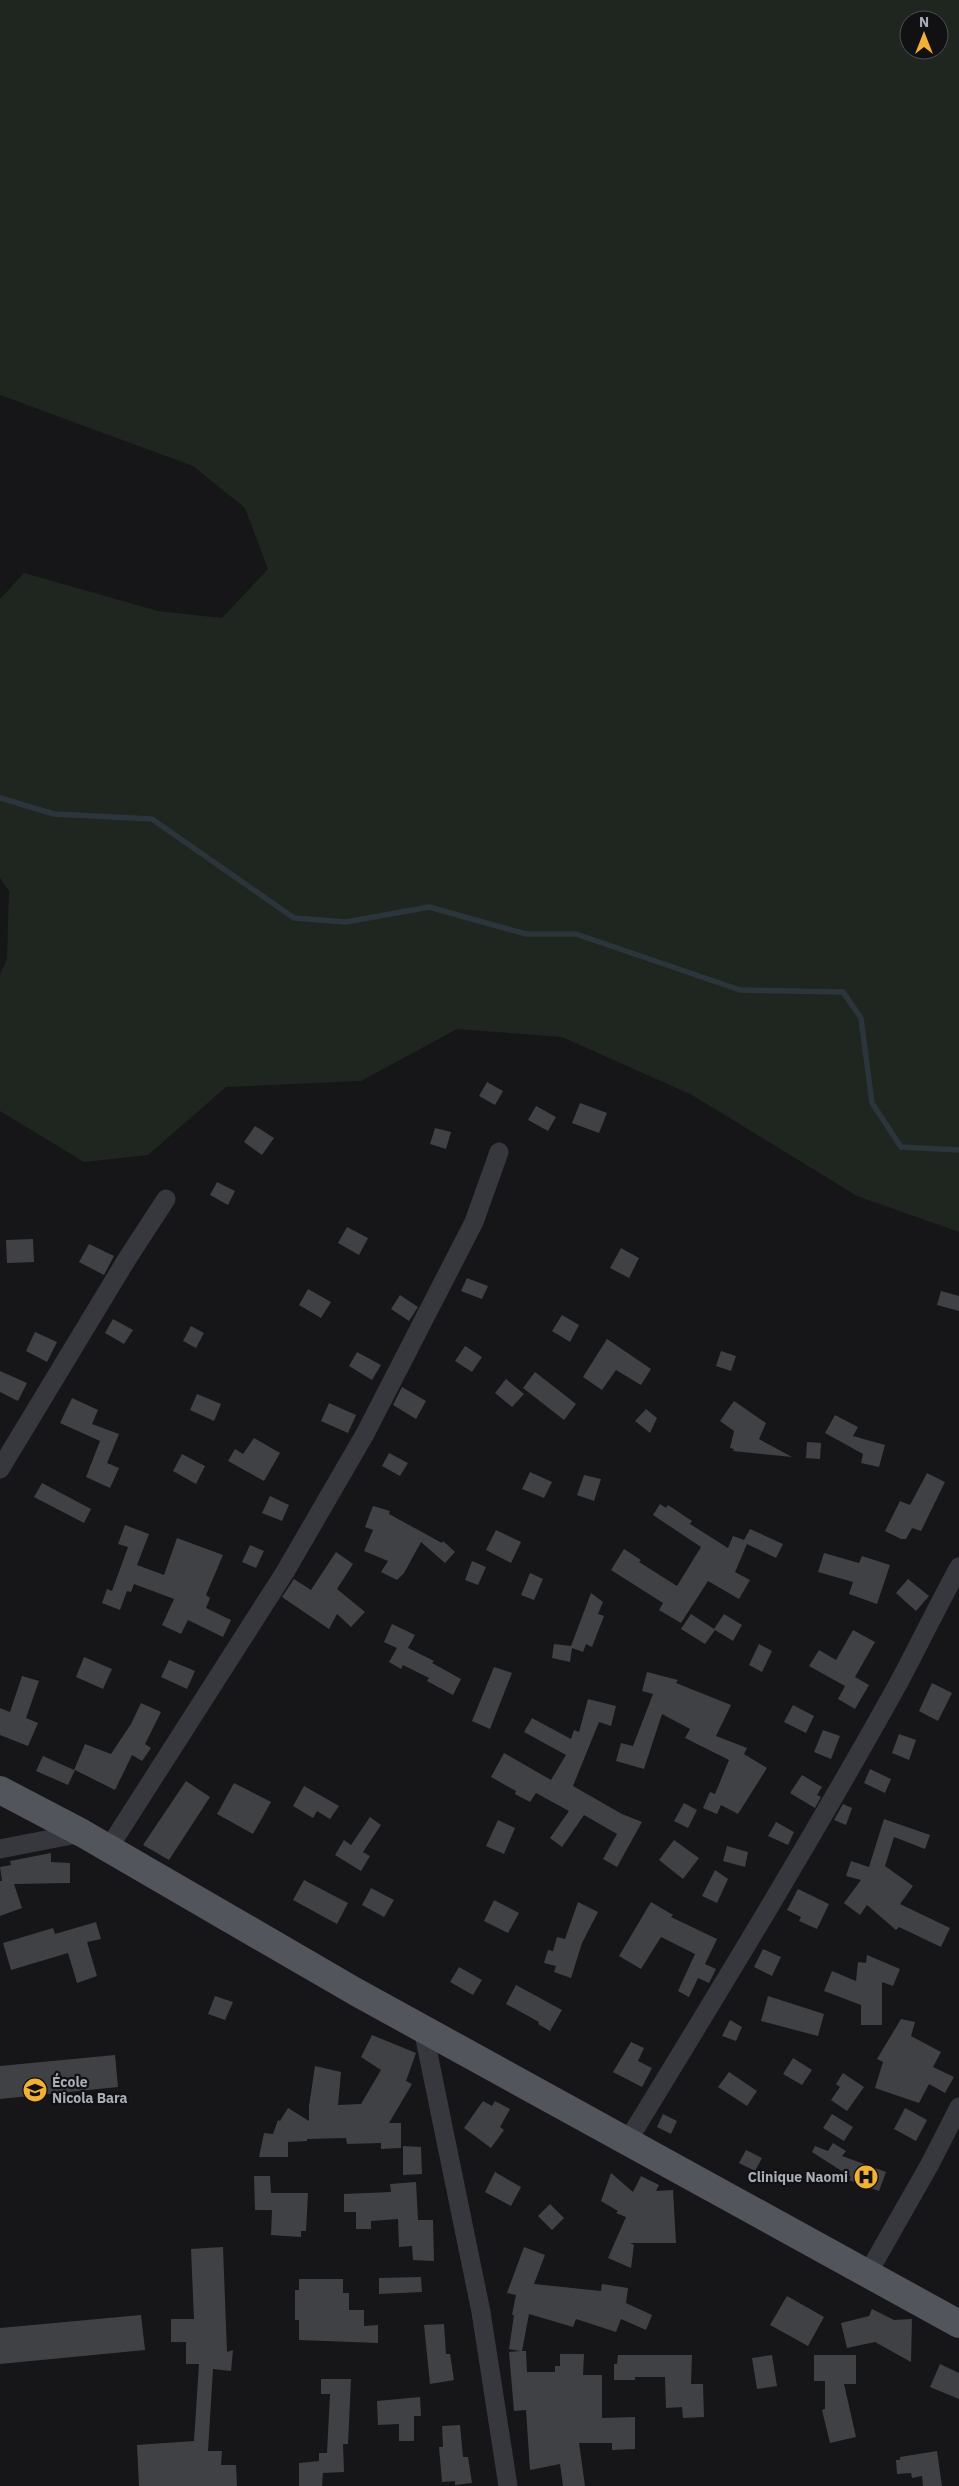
<svg xmlns="http://www.w3.org/2000/svg" width="959" height="2486" font-family="'IBM Plex Sans',sans-serif">
<style>
.green{fill:#1e261f;fill-rule:evenodd}
.lines{fill:none;stroke-linecap:round;stroke-linejoin:round}
.stream{stroke:#2c353c;stroke-width:5.5}
.building{fill:#404145}
.street{stroke:#37383d;stroke-width:19}
.primary{stroke:#53555c;stroke-width:28}
.labels{text-anchor:middle;stroke-width:4.5;stroke-linejoin:round;paint-order:stroke}
.poi-label{font-size:14px;font-weight:bold;fill:#a8adb8;stroke:#111113;text-anchor:start}
</style>
<rect width="100%" height="100%" fill="#161618"/>
<!-- green -->
<path class="green" d="M0,0H959V1232L857,1196L692,1095L562,1037L457,1029L361,1081L226,1087L148,1155L84,1162L0,1111V974L7,959L9,891L0,878V599L24,573L158,611L222,618L268,569L245,508L193,466L0,395ZM909,20H939V50H909Z"/>
<g class="lines">
<!-- stream -->
<path class="stream" d="M0,798L54,814L152,819L294,918L346,922L429,907L526,934H576L740,990L843,992L861,1018L872,1103L901,1147L959,1150"/>
</g>
<!-- building -->
<g class="building">
<path d="M487,1082L503,1091L495,1105L479,1096Z"/>
<path d="M580,1103L607,1113L599,1133L572,1123Z"/>
<path d="M536,1106L556,1117L548,1131L528,1120Z"/>
<path d="M255,1126L274,1138L262,1155L244,1142Z"/>
<path d="M435,1128L451,1132L446,1149L430,1144Z"/>
<path d="M217,1182L235,1191L228,1205L210,1195Z"/>
<path d="M347,1227L368,1238L359,1255L338,1243Z"/>
<path d="M33,1239L34,1262L7,1263L6,1240Z"/>
<path d="M89,1244L114,1256L104,1275L79,1262Z"/>
<path d="M621,1248L639,1258L629,1278L610,1268Z"/>
<path d="M467,1278L488,1286L482,1299L461,1291Z"/>
<path d="M308,1289L331,1302L321,1318L299,1305Z"/>
<path d="M941,1291L959,1296V1311L937,1305Z"/>
<path d="M400,1295L418,1307L409,1321L391,1309Z"/>
<path d="M562,1315L579,1325L570,1342L552,1331Z"/>
<path d="M113,1319L133,1330L124,1344L105,1333Z"/>
<path d="M191,1326L204,1333L196,1348L183,1341Z"/>
<path d="M35,1332L57,1342L47,1362L26,1351Z"/>
<path d="M607,1339L651,1369L641,1385L616,1370L602,1390L583,1377Z"/>
<path d="M465,1346L482,1357L472,1372L455,1361Z"/>
<path d="M721,1351L736,1356L731,1371L716,1366Z"/>
<path d="M357,1352L381,1365L372,1380L349,1366Z"/>
<path d="M0,1371L27,1383L18,1401L0,1392Z"/>
<path d="M535,1372L576,1404L564,1420L523,1388Z"/>
<path d="M506,1379L524,1394L512,1407L495,1393Z"/>
<path d="M402,1387L426,1401L416,1419L393,1405Z"/>
<path d="M197,1394L221,1404L214,1421L190,1410Z"/>
<path d="M72,1398L98,1410L92,1424L119,1434L107,1463L119,1468L110,1488L86,1477L100,1441L60,1423Z"/>
<path d="M734,1401L766,1423L759,1439L792,1457L733,1451L734,1449L730,1448L734,1431L720,1421Z"/>
<path d="M329,1403L356,1415L348,1433L321,1421Z"/>
<path d="M646,1409L657,1418L650,1433L635,1421Z"/>
<path d="M835,1415L858,1427L853,1436L885,1445L879,1467L861,1463L863,1454L825,1433Z"/>
<path d="M254,1438L280,1453L264,1481L228,1461L235,1449L243,1454Z"/>
<path d="M807,1442L821,1443L820,1459L806,1458Z"/>
<path d="M389,1453L408,1463L400,1476L382,1466Z"/>
<path d="M182,1454L205,1466L196,1484L173,1471Z"/>
<path d="M530,1472L552,1482L544,1498L522,1489Z"/>
<path d="M927,1473L945,1482L921,1531L912,1528L906,1539H901L885,1531L900,1501L910,1505Z"/>
<path d="M584,1475L601,1479L594,1501L577,1495Z"/>
<path d="M42,1483L91,1509L84,1523L34,1497Z"/>
<path d="M270,1496L289,1505L282,1521L262,1513Z"/>
<path d="M660,1504L666,1508L668,1505L692,1521L690,1524L728,1548L733,1536L744,1540L750,1529L783,1544L776,1558L747,1544L735,1572L750,1580L739,1599L708,1581L681,1623L659,1610L663,1603L611,1570L624,1549L641,1560L639,1562L677,1586L701,1547L653,1515Z"/>
<path d="M373,1506L390,1511L389,1514L442,1543L443,1541L455,1552L445,1563L421,1542L404,1573L397,1580L381,1572L388,1561L364,1551L373,1530L365,1527Z"/>
<path d="M125,1525L149,1534L137,1565L164,1575L177,1538L223,1555L206,1595L210,1598L206,1608L231,1620L223,1637L188,1620L181,1634L162,1625L174,1599L134,1584L131,1592L127,1591L120,1610L102,1603L107,1589L112,1591L128,1547L118,1544Z"/>
<path d="M496,1530L521,1542L511,1563L486,1550Z"/>
<path d="M250,1545L264,1551L256,1568L242,1562Z"/>
<path d="M336,1552L353,1564L337,1589L365,1612L351,1627L337,1614L329,1629L282,1597L294,1579L311,1590Z"/>
<path d="M824,1553L859,1563L862,1556L890,1565L877,1604L849,1594L853,1582L818,1572Z"/>
<path d="M472,1561L486,1567L478,1585L465,1580Z"/>
<path d="M530,1573L543,1579L534,1600L521,1595Z"/>
<path d="M908,1579L929,1596L916,1611L896,1593Z"/>
<path d="M591,1593L603,1602L598,1614L604,1616L592,1647L586,1644L583,1652L572,1648L570,1662L552,1658L554,1644L571,1646Z"/>
<path d="M691,1614L714,1629L724,1614L742,1625L733,1641L715,1630L705,1644L681,1629Z"/>
<path d="M392,1624L415,1635L408,1648L434,1661L432,1663L461,1679L453,1695L427,1681L429,1678L403,1665L401,1669L389,1662L397,1648L384,1642Z"/>
<path d="M853,1630L875,1642L855,1677L869,1685L855,1709L838,1699L845,1686L809,1666L819,1650L836,1660Z"/>
<path d="M759,1644L772,1651L762,1672L749,1665Z"/>
<path d="M84,1657L112,1669L103,1689L76,1677Z"/>
<path d="M169,1660L195,1671L187,1689L161,1677Z"/>
<path d="M494,1667L512,1673L490,1729L472,1721Z"/>
<path d="M647,1672L678,1680L676,1683L731,1705L716,1736L747,1748L744,1754L767,1768L738,1814L721,1805L717,1814L703,1808L710,1792L715,1794L729,1760L685,1738L690,1729L662,1714L644,1769L616,1761L621,1743L633,1746L653,1694L642,1691Z"/>
<path d="M22,1676L39,1681L26,1718L38,1723L28,1746L0,1735V1708L10,1712Z"/>
<path d="M932,1683L952,1693L938,1721L919,1711Z"/>
<path d="M588,1699L616,1706L611,1726L599,1722L573,1786L622,1814L642,1822L617,1867L603,1859L617,1834L584,1815L562,1847L550,1838L569,1811L536,1793L530,1802L515,1794L516,1791L491,1777L504,1753L551,1780L566,1755L524,1732L532,1718L571,1739L574,1730L579,1732Z"/>
<path d="M141,1703L161,1712L145,1744L151,1748L142,1761L132,1755L115,1790L75,1770L68,1785L36,1771L43,1756L74,1770L85,1744L111,1754L131,1724Z"/>
<path d="M793,1705L814,1716L806,1733L784,1722Z"/>
<path d="M823,1730L840,1736L831,1759L814,1752Z"/>
<path d="M899,1734L916,1740L909,1760L892,1753Z"/>
<path d="M870,1769L891,1779L885,1793L864,1783Z"/>
<path d="M802,1775L822,1787L817,1795L821,1797L815,1808L790,1793Z"/>
<path d="M186,1781L210,1797L169,1860L143,1845Z"/>
<path d="M234,1783L271,1802L253,1834L217,1814Z"/>
<path d="M304,1786L339,1806L330,1819L317,1811L313,1818L293,1806Z"/>
<path d="M684,1803L697,1810L688,1828L674,1821Z"/>
<path d="M843,1804L852,1808L846,1825L834,1820Z"/>
<path d="M370,1817L381,1825L363,1852L370,1856L361,1871L335,1855L344,1840L351,1845Z"/>
<path d="M884,1819L930,1835L925,1849L894,1837L885,1866L913,1886L900,1904L950,1928L941,1947L899,1927L896,1930L867,1905L860,1915L844,1903L861,1880L846,1876L851,1861L869,1867Z"/>
<path d="M498,1820L515,1828L504,1854L486,1846Z"/>
<path d="M776,1822L794,1832L788,1845L768,1836Z"/>
<path d="M674,1840L699,1858L683,1879L659,1860Z"/>
<path d="M727,1846L748,1852L745,1867L723,1861Z"/>
<path d="M51,1853V1862L70,1863V1883L14,1884L22,1908L0,1916V1881H2L0,1867L11,1865L10,1861Z"/>
<path d="M715,1870L728,1879L717,1903L702,1896Z"/>
<path d="M304,1880L348,1903L337,1924L293,1900Z"/>
<path d="M371,1888L394,1900L384,1917L362,1905Z"/>
<path d="M798,1889L829,1904L817,1929L799,1921L801,1917L787,1910Z"/>
<path d="M494,1900L519,1913L508,1933L484,1921Z"/>
<path d="M578,1902L598,1912L582,1943L571,1978L554,1972L556,1966L544,1963L548,1950L553,1951L557,1937L565,1939Z"/>
<path d="M651,1902L673,1915L671,1917L717,1939L705,1964L716,1969L709,1983L698,1978L689,1997L678,1991L695,1954L661,1937L641,1969L619,1956Z"/>
<path d="M96,1922L101,1939L87,1942L97,1976L77,1983L68,1953L11,1970L3,1943L53,1928L55,1934Z"/>
<path d="M763,1949L781,1957L772,1976L754,1967Z"/>
<path d="M867,1955L900,1969L893,1986L882,1982V2025H861V2005L824,1991L832,1971L856,1981L858,1962L866,1963Z"/>
<path d="M459,1967L482,1980L473,1995L450,1982Z"/>
<path d="M516,1985L562,2010L550,2031L538,2024L539,2022L506,2004Z"/>
<path d="M215,1996L233,2002L225,2020L208,2014Z"/>
<path d="M768,1996L824,2014L818,2036L761,2021Z"/>
<path d="M901,2019L915,2022L911,2036L941,2052L933,2067L954,2077L945,2093L929,2084L919,2103L875,2088L883,2062L877,2059Z"/>
<path d="M730,2020L742,2027L736,2041L722,2036Z"/>
<path d="M372,2035L416,2053L406,2081L412,2084L389,2123H401V2148L381,2149V2143L347,2144L346,2138L307,2139V2141L288,2142V2157H259L264,2133L273,2134L278,2120L280,2121L288,2108L309,2121V2106L315,2066L341,2072L338,2105L361,2104L381,2070L361,2057Z"/>
<path d="M631,2042L644,2048L638,2061L652,2068L642,2087L613,2072Z"/>
<path d="M115,2055L118,2087L0,2099V2066Z"/>
<path d="M793,2058L812,2070L802,2085L783,2074Z"/>
<path d="M729,2072L757,2091L747,2106L718,2087Z"/>
<path d="M843,2073L864,2087L847,2111L831,2100L840,2087L836,2084Z"/>
<path d="M483,2101L492,2106L495,2101L510,2109L500,2127L504,2130L491,2148L464,2128Z"/>
<path d="M905,2108L927,2120L916,2141L894,2129Z"/>
<path d="M663,2114L677,2121L671,2134L657,2127Z"/>
<path d="M832,2114L853,2127L844,2141L823,2128Z"/>
<path d="M833,2143L846,2151L842,2156L886,2172L879,2191L849,2180L851,2177L812,2152L815,2146L828,2151Z"/>
<path d="M403,2146L421,2147L422,2174L403,2175Z"/>
<path d="M746,2150L762,2158L755,2171L739,2163Z"/>
<path d="M495,2172L521,2187L511,2206L485,2192Z"/>
<path d="M611,2173L633,2192L641,2176L659,2185L656,2191L673,2190L676,2243H630L634,2245L631,2268L608,2258L626,2217L616,2213L618,2211L601,2201Z"/>
<path d="M254,2176H270L271,2193H308L306,2231H301V2237L271,2235L272,2210H255Z"/>
<path d="M416,2182L418,2220H433L434,2261L413,2260L412,2246L399,2247L398,2219L371,2221V2229H356V2212H344V2194L391,2192L390,2184Z"/>
<path d="M550,2204L564,2218L552,2230L538,2216Z"/>
<path d="M223,2247L227,2352L233,2350L231,2371L213,2369L208,2451H222L221,2465H236L237,2486H139L137,2445L194,2441L199,2364H186V2342H171V2319H194L191,2249Z"/>
<path d="M524,2247L545,2255L534,2284L601,2291L602,2284L628,2288L626,2303L652,2315L646,2330L621,2319L616,2332L576,2319L573,2327L529,2314L522,2351H526L527,2372H555V2366H560V2354H584L583,2375H602V2418L635,2417V2449L612,2450V2443H579L585,2486H563L560,2464L530,2470L526,2410L514,2411L509,2352L520,2351L509,2349L514,2315H512L516,2295L507,2293Z"/>
<path d="M421,2277L422,2292L379,2294V2278Z"/>
<path d="M299,2279H343V2293H349V2310H364V2326L378,2325V2343L299,2340V2320H295V2290H299Z"/>
<path d="M787,2296L824,2317L808,2346L770,2325Z"/>
<path d="M872,2309L894,2320L912,2319L911,2362L875,2342L847,2348L841,2323L869,2316Z"/>
<path d="M141,2315L145,2350L0,2364V2328Z"/>
<path d="M444,2324L446,2354H450L454,2380L430,2384L424,2325Z"/>
<path d="M618,2355H692L691,2384H703L704,2417L683,2418L682,2407L666,2408L665,2377H635V2380H614V2364H617Z"/>
<path d="M772,2355L777,2386L757,2389L752,2358Z"/>
<path d="M814,2355H856V2384H844L856,2437L830,2443L822,2410L825,2409V2381H814Z"/>
<path d="M940,2364L959,2373V2399L930,2387Z"/>
<path d="M321,2379H351L348,2444H343L344,2472L323,2473L322,2486H299V2463L319,2461V2453H327L330,2394H321Z"/>
<path d="M420,2397L421,2416H414V2441H399V2424L378,2425L377,2401Z"/>
<path d="M460,2425L463,2457H468L472,2483L455,2485V2481L442,2482L439,2447H443L442,2426Z"/>
<path d="M937,2451L942,2486H923L922,2476L912,2478L911,2473L897,2474L896,2460H900V2457Z"/>
</g>
<g class="lines">
<!-- street -->
<g class="street">
<path d="M0,1469L127,1259L166,1199"/>
<path d="M0,1849L82,1833"/>
<path d="M108,1849L285,1572L365,1434L474,1222L499,1152"/>
<path d="M423,2029L481,2312L508,2486"/>
<path d="M627,2142C719,1991 812,1839 898,1684C919,1645 938,1605 959,1567"/>
<path d="M868,2273L930,2164L959,2107"/>
</g>
<!-- primary -->
<path class="primary" d="M0,1790L82,1833L356,1992L959,2324"/>
</g>
<!-- icons -->
<defs>
<symbol id="school-disc" viewBox="-11 -11 22 22"><circle r="9.5" fill="#f2b134" stroke="#111113"/><path d="M0-5L7-2L0 1L-7-2ZM-4 1L0 2.5L4 1V4Q0 6-4 4Z" fill="#111"/></symbol>
<symbol id="hospital-disc" viewBox="-11 -11 22 22"><circle r="9.5" fill="#f2b134" stroke="#111113"/><path d="M-5-5h3v3.5h4V-5h3V5h-3V1.5h-4V5h-3Z" fill="#111"/></symbol>
</defs>
<g fill-rule="evenodd">
<use href="#school-disc" x="21" y="2076" width="28" height="28"/>
<use href="#hospital-disc" x="852" y="2163" width="28" height="28"/>
</g>
<g class="labels">
<!-- poi labels -->
<g class="poi-label">
<text x="52" y="2087">École<tspan x="52" dy="16">Nicola Bara</tspan></text>
<text x="848" y="2182" text-anchor="end">Clinique Naomi</text>
</g>
</g>
<!-- north arrow -->
<g transform="translate(924 35)"><circle r="24" fill="#111113" stroke="#4d4f55"/>
<path d="M0-4L9 19L0 12L-9 19Z" fill="#f2b134"/>
<text y="-8" font-size="14" font-weight="bold" text-anchor="middle" fill="#a8adb8">N</text>
</g>
</svg>
